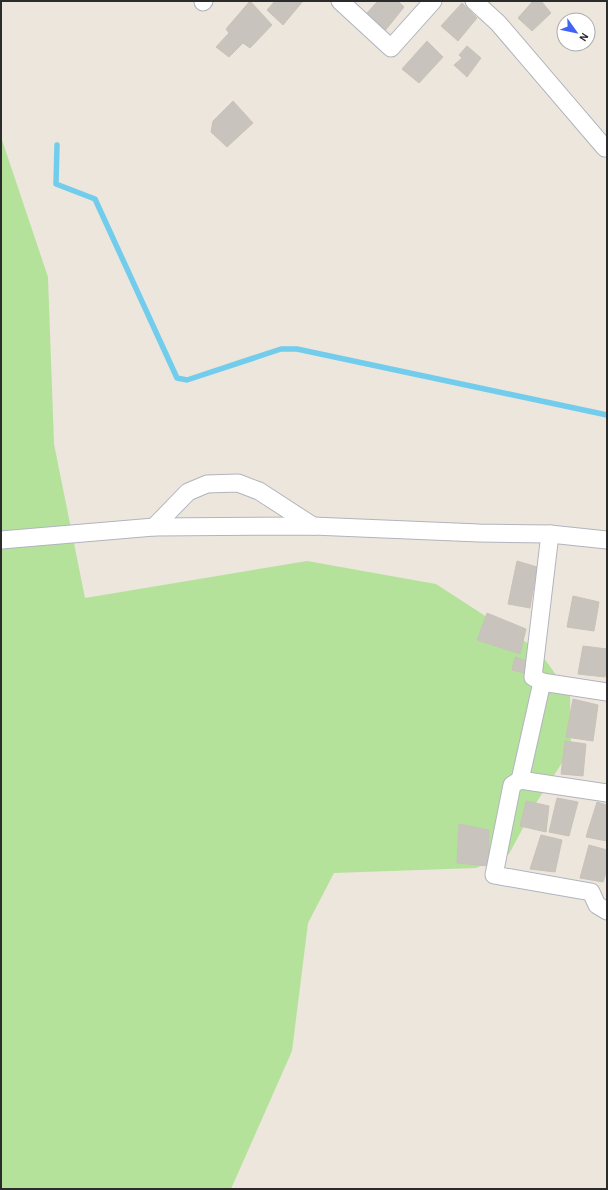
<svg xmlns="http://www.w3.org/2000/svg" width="608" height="1190" font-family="'Alegreya Sans',sans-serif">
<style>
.green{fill:#b4e29b}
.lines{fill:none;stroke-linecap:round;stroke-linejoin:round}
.stream{stroke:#72cded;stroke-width:5.5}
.building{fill:#c8c3bd;stroke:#c8c2b7}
.minor-casing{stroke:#b1b4be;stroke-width:19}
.minor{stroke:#fff;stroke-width:17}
</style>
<rect width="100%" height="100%" fill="#ede6dd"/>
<!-- green -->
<path class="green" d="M1,137L48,277L54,444L85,598L307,561L436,584L538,650L570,694L571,749L538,800L509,854L476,868L334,873L308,923L292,1051L231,1189H1Z"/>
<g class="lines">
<!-- stream -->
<path class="stream" d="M57,145L56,184L95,199L177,378L187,380L281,349H297L607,415"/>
</g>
<!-- building -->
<g class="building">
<path d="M250,1L272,25L250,48L243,43L229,57L216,47L229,33L226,29Z"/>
<path d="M275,1H303L283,25L267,10Z"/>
<path d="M378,1H398L404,7L384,32L365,15Z"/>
<path d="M533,1H541L551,13L532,31L518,18Z"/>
<path d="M462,3L477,18L458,41L441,26Z"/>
<path d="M427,41L443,57L419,83L402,69Z"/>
<path d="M467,46L481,58L467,77L454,65L462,58L459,55Z"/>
<path d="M233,101L253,123L227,147L211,132L213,121Z"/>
<path d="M517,561L537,567L530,608L508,604Z"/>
<path d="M573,596L599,602L594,631L567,627Z"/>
<path d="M487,613L526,629L520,654L477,640Z"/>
<path d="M583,646L607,649V666L605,677L578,674Z"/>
<path d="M515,657L531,662L528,674L512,670Z"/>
<path d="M573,699L598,705L593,741L566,737Z"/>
<path d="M565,741L586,744L583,776L561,774Z"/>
<path d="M557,798L578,802L569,836L549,832Z"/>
<path d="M526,801L549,806L546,832L520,826Z"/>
<path d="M597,802L607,805V841L586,837Z"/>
<path d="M459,824L489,830L488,866L457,863Z"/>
<path d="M541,835L562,840L555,872L530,869Z"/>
<path d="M589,845L607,850V870L603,882L580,878Z"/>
</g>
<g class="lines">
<defs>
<g id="minor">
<path d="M340,1L391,48L433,1"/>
<path d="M474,1L498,23L605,148"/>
<path d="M203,2L204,1"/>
<path d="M154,527L188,492L207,484L238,483L259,491L313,526"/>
<path d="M550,534L533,677L542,682L520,780L607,793"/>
<path d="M1,540L154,527L313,526L479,533L550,534L607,540"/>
<path d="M542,682L607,692"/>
<path d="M520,780L512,785L494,875L591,892L597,905L607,911"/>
</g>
</defs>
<!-- minor casing -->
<use href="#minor" class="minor-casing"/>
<!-- minor -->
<use href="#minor" class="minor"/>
</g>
<!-- border -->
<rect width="608" height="1190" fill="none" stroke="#2b2b2b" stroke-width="4"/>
<!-- north arrow -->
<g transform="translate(576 32) rotate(123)"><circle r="19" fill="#ffffff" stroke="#aaaaaa"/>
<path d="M0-3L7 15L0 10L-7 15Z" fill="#4063f7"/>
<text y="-6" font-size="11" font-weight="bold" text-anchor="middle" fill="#2b2b2b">N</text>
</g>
</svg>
